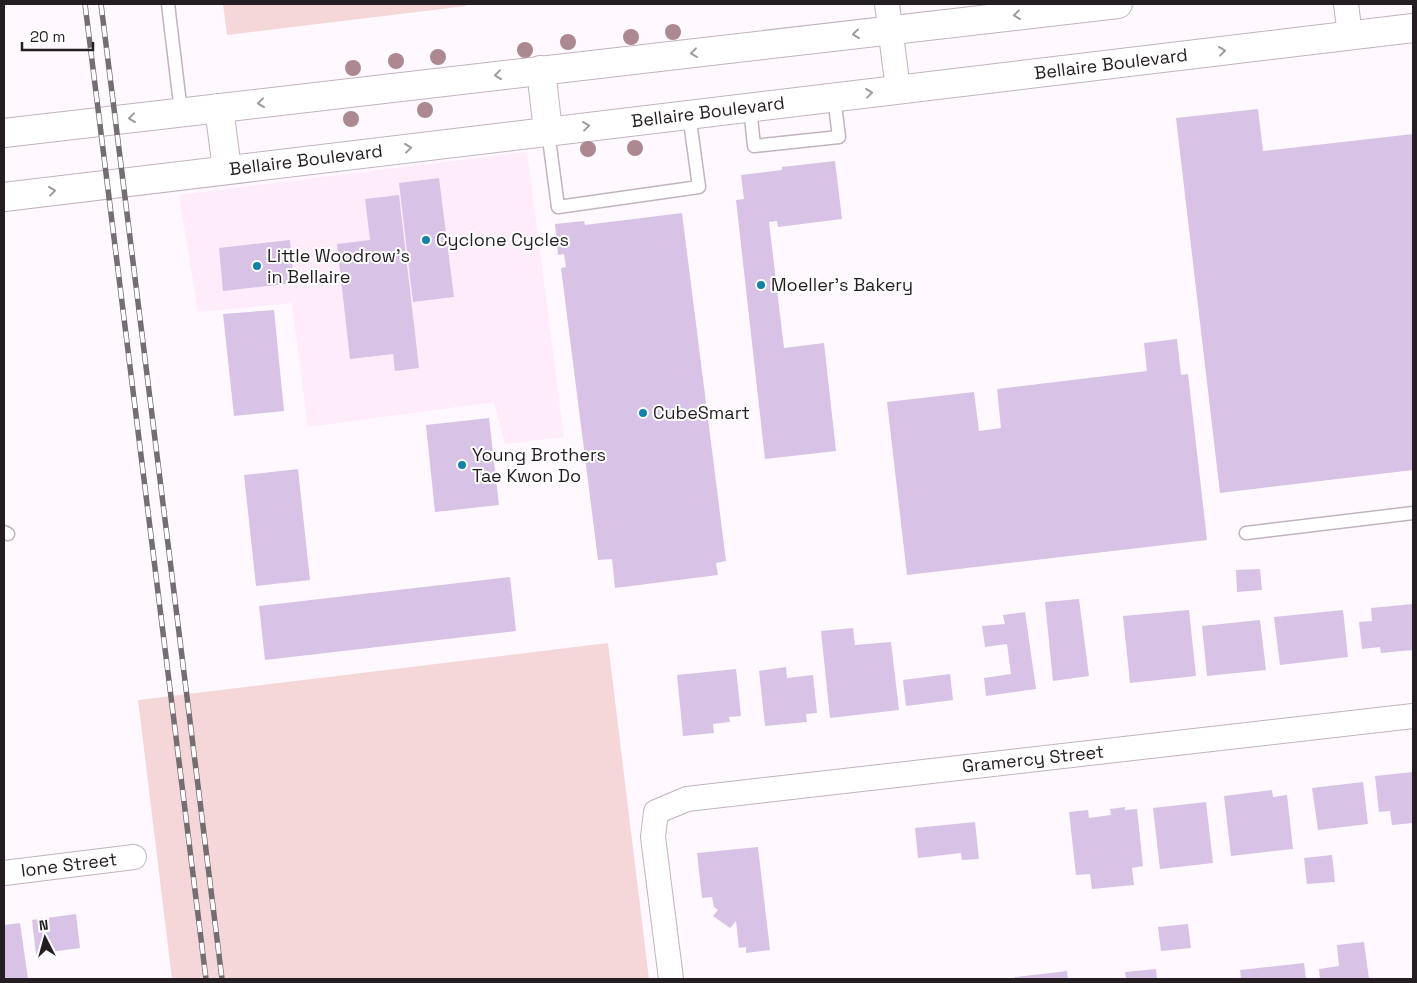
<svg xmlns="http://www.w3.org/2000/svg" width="1417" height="983" font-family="'Space Grotesk',sans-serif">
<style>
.built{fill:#feecfb}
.green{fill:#f6d7d9}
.building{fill:#d8c3e6}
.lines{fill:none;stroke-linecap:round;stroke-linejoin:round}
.service-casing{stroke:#c2b3bf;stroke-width:15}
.minor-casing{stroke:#c2b3bf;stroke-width:26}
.primary-casing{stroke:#c2b3bf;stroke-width:30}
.service{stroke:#fff;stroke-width:12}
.minor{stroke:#fff;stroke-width:24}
.primary{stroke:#fff;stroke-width:28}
.rail-casing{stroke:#746e73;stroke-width:5.5}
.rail{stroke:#fff;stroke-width:4;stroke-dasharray:11;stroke-linecap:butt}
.tree{fill:#ac8991}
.oneway{stroke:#9c9a9c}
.poi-dot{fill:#1481a9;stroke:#fff;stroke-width:2}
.labels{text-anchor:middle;stroke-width:4;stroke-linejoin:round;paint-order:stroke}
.street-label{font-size:18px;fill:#241e23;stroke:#fff}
.poi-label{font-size:18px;fill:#241e23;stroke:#fff;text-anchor:start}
</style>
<rect width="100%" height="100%" fill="#fff8fe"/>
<!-- built -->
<path class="built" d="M527,152L564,437L505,444L494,402L308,427L292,303L198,312L179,195Z"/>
<!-- green -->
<g class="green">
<path d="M223,4H465L466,6L227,35Z"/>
<path d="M608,643L649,979H172L138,700Z"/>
</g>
<!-- building -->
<g class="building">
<path d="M1258,109L1263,151L1413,134V470L1220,493L1176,118Z"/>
<path d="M835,161L842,219L778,227L777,221L769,222L784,348L824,343L836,451L765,459L736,200L744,199L741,175L782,170V167Z"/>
<path d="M439,178L454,297L413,302L399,183Z"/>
<path d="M399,195L419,368L395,371L393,354L350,359L337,244L370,240L365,199Z"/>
<path d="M682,213L726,561L716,563L718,575L615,588L612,559L598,560L561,268L566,267L564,254L558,255L555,224L584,221L585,225Z"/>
<path d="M290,240L294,283L223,291L219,248Z"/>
<path d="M274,310L284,411L234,416L223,314Z"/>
<path d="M1177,339L1181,375L1188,374L1207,540L907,575L887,402L974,392L979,431L1001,428L997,389L1147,371L1144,343Z"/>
<path d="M489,418L499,505L435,512L426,425Z"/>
<path d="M298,469L310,580L256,586L244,475Z"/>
<path d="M1260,569L1262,590L1237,592L1236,570Z"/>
<path d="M510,577L516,631L265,660L259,606Z"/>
<path d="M1079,599L1089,676L1053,681L1045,602Z"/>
<path d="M1413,604V650L1381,653L1380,647L1362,649L1359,622L1372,621L1371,608Z"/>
<path d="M1189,610L1196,676L1130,683L1123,616Z"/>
<path d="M1343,610L1348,657L1280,665L1274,617Z"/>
<path d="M1025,612L1036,689L986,696L984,678L1011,674L1007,644L985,647L982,626L1005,624L1003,615Z"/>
<path d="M1260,620L1266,670L1207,676L1202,626Z"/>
<path d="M853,628L855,645L891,642L899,710L830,718L821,631Z"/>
<path d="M786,667L787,678L813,675L817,713L806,714L807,722L765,726L759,671Z"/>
<path d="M736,669L741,716L729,717L730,722L713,724L714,733L683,736L677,675Z"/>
<path d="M950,674L953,700L906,706L903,680Z"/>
<path d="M1413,772V823L1392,825L1390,811L1379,812L1375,776Z"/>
<path d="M1363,782L1368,824L1318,830L1312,788Z"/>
<path d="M1272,790L1273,797L1287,795L1293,849L1231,856L1224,796Z"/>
<path d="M1206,802L1213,863L1160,869L1153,808Z"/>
<path d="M1125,807V810L1137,809L1143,866L1132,868L1134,885L1092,889L1090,874L1076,875L1069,812L1088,810L1089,818L1111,815L1110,809Z"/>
<path d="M975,822L979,859L962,860L961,853L918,858L915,828Z"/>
<path d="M758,847L770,950L746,953V947L739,948L736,921L730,928L713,916L718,910L714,907L712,897L702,898L697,853Z"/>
<path d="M1332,855L1335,882L1307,884L1304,858Z"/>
<path d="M76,914L80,948L36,954L32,920Z"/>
<path d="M20,923L28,979H4V925Z"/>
<path d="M1188,924L1191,948L1161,951L1158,927Z"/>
<path d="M1364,942L1369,979H1320L1319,969L1339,966L1337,945Z"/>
<path d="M1304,963L1306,979H1241L1240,970Z"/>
<path d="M1156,969L1157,979H1126L1125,972Z"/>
<path d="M1067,971L1068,979H1015V977Z"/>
</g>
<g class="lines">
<defs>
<g id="service">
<path d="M168,4L181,112"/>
<path d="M750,107L754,146L839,137L834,97"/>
<path d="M548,131L558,207L699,187L689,114"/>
<path d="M4,532L8,534"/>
<path d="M1246,533L1413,513"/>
</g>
<g id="minor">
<path d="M887,4L898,89"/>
<path d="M1346,4L1350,35"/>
<path d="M4,873L134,857"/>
<path d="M671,979L653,837L656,812L687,799L1413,716"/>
</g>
<g id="primary">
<path d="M541,70L548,131"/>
<path d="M219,108L227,169"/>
<path d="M4,133L1118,4"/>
<path d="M4,197L1413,28"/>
</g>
</defs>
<!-- service casing -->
<use href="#service" class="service-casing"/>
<!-- minor casing -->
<use href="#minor" class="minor-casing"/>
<!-- primary casing -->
<use href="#primary" class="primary-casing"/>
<!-- service -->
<use href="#service" class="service"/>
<!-- minor -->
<use href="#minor" class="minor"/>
<!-- primary -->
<use href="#primary" class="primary"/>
<defs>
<g id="rail">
<path d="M85,4L206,979"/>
<path d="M101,4L222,979"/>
</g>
</defs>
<!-- rail casing -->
<use href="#rail" class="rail-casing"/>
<!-- rail -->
<use href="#rail" class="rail"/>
</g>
<!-- trees -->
<g class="tree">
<circle cx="673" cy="32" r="8"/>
<circle cx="631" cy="37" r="8"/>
<circle cx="568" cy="42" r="8"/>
<circle cx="525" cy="50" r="8"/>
<circle cx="438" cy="57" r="8"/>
<circle cx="396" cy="61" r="8"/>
<circle cx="353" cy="68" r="8"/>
<circle cx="425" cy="110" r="8"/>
<circle cx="351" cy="119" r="8"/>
<circle cx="635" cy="148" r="8"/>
<circle cx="588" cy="149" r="8"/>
</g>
<!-- one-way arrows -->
<defs><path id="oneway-chevron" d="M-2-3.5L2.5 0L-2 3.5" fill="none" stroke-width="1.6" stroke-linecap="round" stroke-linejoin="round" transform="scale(1.25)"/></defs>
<g class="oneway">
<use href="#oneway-chevron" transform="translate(1017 15) rotate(173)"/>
<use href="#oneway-chevron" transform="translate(856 34) rotate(174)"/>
<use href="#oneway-chevron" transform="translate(1222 51) rotate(-7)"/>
<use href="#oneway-chevron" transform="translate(694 53) rotate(173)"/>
<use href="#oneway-chevron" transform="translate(498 75) rotate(173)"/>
<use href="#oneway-chevron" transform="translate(869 93) rotate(-7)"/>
<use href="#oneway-chevron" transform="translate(261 103) rotate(173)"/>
<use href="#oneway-chevron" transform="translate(132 118) rotate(173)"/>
<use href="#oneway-chevron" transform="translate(586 126) rotate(-7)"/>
<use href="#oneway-chevron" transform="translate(408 148) rotate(-7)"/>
<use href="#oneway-chevron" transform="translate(52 191) rotate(-7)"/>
</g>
<!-- markers -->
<g class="poi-dot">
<circle cx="426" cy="240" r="5"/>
<circle cx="257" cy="266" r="5"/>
<circle cx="761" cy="285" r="5"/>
<circle cx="643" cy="413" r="5"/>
<circle cx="462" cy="465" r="5"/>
</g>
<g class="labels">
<!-- street labels -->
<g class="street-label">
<text transform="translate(1111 64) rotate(-7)" y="6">Bellaire Boulevard</text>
<text transform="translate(708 112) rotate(-7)" y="6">Bellaire Boulevard</text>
<text transform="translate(306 160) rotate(-7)" y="6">Bellaire Boulevard</text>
<text transform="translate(1033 759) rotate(-6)" y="6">Gramercy Street</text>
<text transform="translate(69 865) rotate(-7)" y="6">Ione Street</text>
</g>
<!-- poi labels -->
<g class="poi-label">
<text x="436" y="246">Cyclone Cycles</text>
<text x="267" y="262">Little Woodrow's<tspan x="267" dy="21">in Bellaire</tspan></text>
<text x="771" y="291">Moeller's Bakery</text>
<text x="653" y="419">CubeSmart</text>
<text x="472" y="461">Young Brothers<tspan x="472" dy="21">Tae Kwon Do</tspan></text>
</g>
</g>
<!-- border -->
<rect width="1417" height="983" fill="none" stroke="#241e23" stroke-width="10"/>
<!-- north arrow -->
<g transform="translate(45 938) rotate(354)" stroke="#ffffff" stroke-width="4" paint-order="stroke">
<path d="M0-4L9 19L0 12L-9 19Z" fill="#241e23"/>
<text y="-8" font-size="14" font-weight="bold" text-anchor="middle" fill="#241e23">N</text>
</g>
<!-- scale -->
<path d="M22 42v8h71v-8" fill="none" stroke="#241e23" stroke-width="2.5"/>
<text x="30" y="42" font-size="15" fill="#241e23" stroke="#ffffff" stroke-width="4" paint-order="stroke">20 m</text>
</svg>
